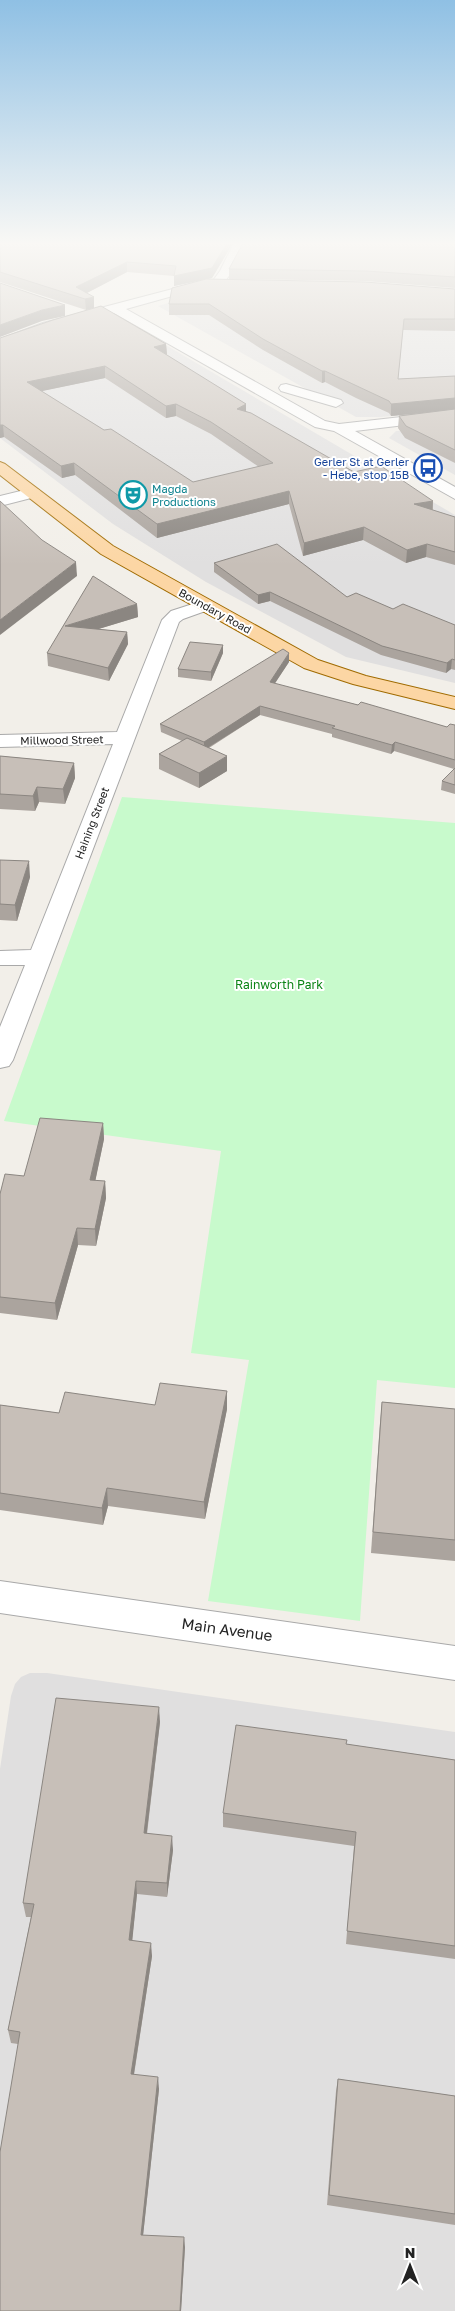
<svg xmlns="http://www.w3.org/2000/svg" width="455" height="2311" font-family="'Golos Text',sans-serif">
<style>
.residential{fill:#e0dfdf}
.park{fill:#c8facc}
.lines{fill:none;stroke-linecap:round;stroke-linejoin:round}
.minor-casing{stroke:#a9a9a9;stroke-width:2}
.major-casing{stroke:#a06b00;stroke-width:2}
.minor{fill:#fff;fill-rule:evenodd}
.major{fill:#fcd6a4;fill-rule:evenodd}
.wall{fill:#aba49e;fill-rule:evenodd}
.shaded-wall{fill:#8b8681}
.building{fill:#c7bfb8;stroke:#8b8681;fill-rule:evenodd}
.labels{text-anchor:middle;stroke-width:4;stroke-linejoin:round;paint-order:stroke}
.far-transit-label{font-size:11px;fill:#164399;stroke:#fff;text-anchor:end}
.far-culture-label{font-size:11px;fill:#0d838f;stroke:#fff;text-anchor:start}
.far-street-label{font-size:11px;fill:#222;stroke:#fff}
.park-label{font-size:12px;fill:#0c8416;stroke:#fff}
.near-street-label{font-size:15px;fill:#222;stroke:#fff}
</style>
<rect width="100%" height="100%" fill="#f2efe9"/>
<!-- residential -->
<g class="residential">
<path d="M205,292L455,306V411L380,417H356L158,306Z"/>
<path d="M123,320L455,515V683L346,657L206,582L113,524L0,438V358Z"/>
<path d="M455,427V475L389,438L396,431Z"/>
<path d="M30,1673H47L455,1732V2311H0V1769L11,1696L15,1684L21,1677Z"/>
</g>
<!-- park -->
<path class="park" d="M122,797L455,823V1388L377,1380L360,1621L208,1601L249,1360L191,1353L221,1151L4,1121Z"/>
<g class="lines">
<defs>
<g id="minor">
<path d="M234,243H246L232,272L221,286L212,285L126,309L325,421L339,424L455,411V419L355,431L455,487V499L334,431L315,427L114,313L53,329L0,348V339L43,323L207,280L212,282L220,271Z"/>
<path d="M286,384L341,400L343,403L336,407L281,391L279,388L281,385Z"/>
<path d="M33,488L39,490L41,493L39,496L0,506V496Z"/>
<path d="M205,600L211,601L214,605L211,609L183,619L179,622L13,1060L9,1066L0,1068V1027L25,965H0V951L31,950L113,744L0,747V735L117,732L162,620L171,611Z"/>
<path d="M0,1581L455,1646V1680L0,1613Z"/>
</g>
<path id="major" d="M0,462L5,464L113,546L318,660L366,676L455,697V709L353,684L304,668L101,554L0,475Z"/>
</defs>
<!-- minor casing -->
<use href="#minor" class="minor-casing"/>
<!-- major casing -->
<use href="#major" class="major-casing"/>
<!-- minor -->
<use href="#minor" class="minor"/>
<!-- major -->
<use href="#major" class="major"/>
</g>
<!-- wall -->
<g class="wall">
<path d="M0,243H233L212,278L207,279L455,289V331L403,330L398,379L455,376V463L405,438L398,428L399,416L409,414L391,416L389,413L356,398L325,382L322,383L263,350L209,315H169V304L198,281L174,286V276L127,272L87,293L94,308L86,310L0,282Z"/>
<path d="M455,243V288L365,281L229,279V269Z"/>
<path d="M0,338L166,344L167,355L246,411L354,472L433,501V510L455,517V565L426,557L406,563L363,540L303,556L289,504L157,538L75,475L62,478L4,437L0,438ZM105,378L166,418L176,416L211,434L259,467L193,482L104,430L41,391Z"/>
<path d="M214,563L455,625V670L451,669L446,673L381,655L270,601L258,604L214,572Z"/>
<path d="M137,604L138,617L98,629L127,632L128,644L109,681L48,666L47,653Z"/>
<path d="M223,645V653L211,681L178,677V669Z"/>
<path d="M289,662L274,684L447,727L455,725V794L441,790L442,781L454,769L394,751L391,754L332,737V734L260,715L209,748L227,771L199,788L159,769V754L182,741L161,732L160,724Z"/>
<path d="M0,756L74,763L75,778L65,804L39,802L35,811L0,809Z"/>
<path d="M0,860L30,877L17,921L0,920Z"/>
<path d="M103,1123L104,1139L95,1181H105L106,1198L96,1246L78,1245L57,1320L0,1313V1194L24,1176Z"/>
<path d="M227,1391V1409L205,1519L108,1506L103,1525L0,1510V1405L59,1413L155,1405Z"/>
<path d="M382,1402L455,1409V1561L371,1553L380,1423Z"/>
<path d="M160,1722L147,1834L173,1850L167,1897L137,1894L132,1940L152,1956L134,2075L159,2089L143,2235L185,2247L181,2311L18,2044L11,2043L8,2030L31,1917H26L23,1903Z"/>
<path d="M346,1744L455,1760V1959L346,1944L354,1846L223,1827V1813Z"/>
<path d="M338,2079L455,2096V2225L327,2205L336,2091Z"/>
</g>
<!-- shaded-wall -->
<g class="shaded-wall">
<path d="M227,243H233L212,278L174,286V276Z"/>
<path d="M127,262V272L79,297L76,287Z"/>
<path d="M94,297V308L86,310L85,299Z"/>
<path d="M65,305V316L42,321L0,337V325L42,310Z"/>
<path d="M166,344L167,355L154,347Z"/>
<path d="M105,366V378L28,394L27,382Z"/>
<path d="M322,371H325V382L322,383Z"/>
<path d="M455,398V410L391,416V404Z"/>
<path d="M176,404V416L166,418V406Z"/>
<path d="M246,404V416L237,409Z"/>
<path d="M0,425H3L4,437L0,438Z"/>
<path d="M74,463L75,475L62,478L61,466Z"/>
<path d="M289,491V504L157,538V524Z"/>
<path d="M433,501L432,513L414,504Z"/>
<path d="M364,527L363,540L303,556L304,543Z"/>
<path d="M427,544L426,557L406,563L407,550Z"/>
<path d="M76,562L77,576L0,635V620Z"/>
<path d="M270,592V601L258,604V595Z"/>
<path d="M137,604L138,617L66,639L65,626Z"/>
<path d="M127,632L128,644L109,681L108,668Z"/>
<path d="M223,645V653L211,681V672Z"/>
<path d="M289,653V662L270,691V682Z"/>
<path d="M452,659L451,669L446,673L447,663Z"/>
<path d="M260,706V715L204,750V742Z"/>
<path d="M395,742L394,751L391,754L392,745Z"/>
<path d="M227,756V771L199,788V773Z"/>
<path d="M74,763L75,778L65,804L63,789Z"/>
<path d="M37,787L39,802L35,811L33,796Z"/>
<path d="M29,861L30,877L17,921L15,905Z"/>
<path d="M103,1123L104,1139L92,1197L90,1180Z"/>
<path d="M105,1181L106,1198L96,1246L95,1229Z"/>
<path d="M77,1228L78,1245L57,1320L55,1303Z"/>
<path d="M227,1391V1409L205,1519L204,1502Z"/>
<path d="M107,1488L108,1506L103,1525L102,1508Z"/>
<path d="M159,1707L160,1722L145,1847L144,1833Z"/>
<path d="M172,1836L173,1850L167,1897V1883Z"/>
<path d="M136,1881L137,1894L131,1953L129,1940Z"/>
<path d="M151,1943L152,1956L132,2086L131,2074Z"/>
<path d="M158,2077L159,2089L142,2245L141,2235Z"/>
<path d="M184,2237L185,2247L181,2311H180Z"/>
</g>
<!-- building -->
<g class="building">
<path d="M0,243H227L212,268L174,276L176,266L127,262L76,287L94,297L85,299L0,272Z"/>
<path d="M243,243H455V277L366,271L229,269Z"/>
<path d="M206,279L365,282L455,289V319H404L398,379L455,376V398L391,404L389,401L325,371H322L263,339L209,304H169L172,288Z"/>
<path d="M0,283L65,305L42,310L0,325Z"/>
<path d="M101,306L166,344L154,347L246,404L237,409L251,413L354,472L381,466L433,501L414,504L455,517V552L427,544L407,550L364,527L304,543L289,491L157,524L74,463L61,466L3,425H0V338L53,320ZM105,366L166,406L176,404L211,422L273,463L193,482L111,429L104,430L27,382Z"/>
<path d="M455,409V450L406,426L399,416Z"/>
<path d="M0,501L42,540L76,562L0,620Z"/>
<path d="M277,544L347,597L356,593L393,609L403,604L455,625V660L452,659L447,663L382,646L270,592L258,595L214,563Z"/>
<path d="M93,576L137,604L65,626L127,632L108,668L47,653Z"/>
<path d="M190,642L223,645L211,672L178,669Z"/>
<path d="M283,649L289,653L270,682L358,705L361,702L447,727L450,724L455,725V760L395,742L392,745L332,728L335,726L260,706L204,742L160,724Z"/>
<path d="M187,738L227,756L199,773L159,754Z"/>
<path d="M0,756L74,763L63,789L37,787L33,796L0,794Z"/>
<path d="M455,768V785L442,781Z"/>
<path d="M0,860L29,861L15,905L0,904Z"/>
<path d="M40,1118L103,1123L90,1180L105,1181L95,1229L77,1228L55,1303L0,1297V1194L5,1174L24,1176Z"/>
<path d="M160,1383L227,1391L204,1502L107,1488L102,1508L0,1493V1405L59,1413L65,1392L155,1405Z"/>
<path d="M382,1402L455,1409V1540L373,1532Z"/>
<path d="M56,1698L159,1707L144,1833L172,1836L167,1883L136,1881L129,1940L151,1943L131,2074L158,2077L141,2235L184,2237L180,2311H0V2152L20,2032L8,2030L34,1904L23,1903Z"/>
<path d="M236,1725L347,1740L346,1744L455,1760V1946L347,1931L356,1832L223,1813Z"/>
<path d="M338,2079L455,2096V2214L329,2195Z"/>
</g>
<!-- sky -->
<linearGradient id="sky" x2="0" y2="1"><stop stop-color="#8fc0e4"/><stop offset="0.43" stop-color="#f9f8f5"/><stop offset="1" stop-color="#f9f8f5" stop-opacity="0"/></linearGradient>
<rect width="455" height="566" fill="url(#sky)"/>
<!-- icons -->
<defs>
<symbol id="bus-ring" viewBox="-11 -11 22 22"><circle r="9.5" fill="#fff" stroke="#1a4fb4" stroke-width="1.5"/><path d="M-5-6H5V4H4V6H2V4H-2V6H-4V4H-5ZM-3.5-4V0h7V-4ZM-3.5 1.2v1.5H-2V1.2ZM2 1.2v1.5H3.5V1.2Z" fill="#1a4fb4"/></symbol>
<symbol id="theatre-ring" viewBox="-11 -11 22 22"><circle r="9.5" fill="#fff" stroke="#0f9aa8" stroke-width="1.5"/><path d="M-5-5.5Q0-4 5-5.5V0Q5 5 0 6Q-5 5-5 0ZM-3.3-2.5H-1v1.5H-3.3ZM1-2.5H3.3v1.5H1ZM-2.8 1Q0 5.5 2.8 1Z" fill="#0f9aa8"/></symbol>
</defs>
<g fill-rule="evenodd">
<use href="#bus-ring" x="412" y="452" width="32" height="32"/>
<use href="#theatre-ring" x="117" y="479" width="32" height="32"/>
</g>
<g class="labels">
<!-- far-transit labels -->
<g class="far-transit-label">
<text x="409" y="466">Gerler St at Gerler<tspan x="409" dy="13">- Hebe, stop 15B</tspan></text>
</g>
<!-- far-culture labels -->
<g class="far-culture-label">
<text x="152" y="493">Magda<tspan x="152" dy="13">Productions</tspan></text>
</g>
<!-- far-street labels -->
<g class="far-street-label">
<text transform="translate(215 611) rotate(29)" y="4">Boundary Road</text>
<text transform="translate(62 740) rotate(-1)" y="4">Millwood Street</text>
<text transform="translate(92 823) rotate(-69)" y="4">Haining Street</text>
</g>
<!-- park labels -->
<g class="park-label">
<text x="279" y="989">Rainworth Park</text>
</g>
<!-- near-street labels -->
<g class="near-street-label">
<text transform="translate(227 1630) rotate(8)" y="5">Main Avenue</text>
</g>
</g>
<!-- north arrow -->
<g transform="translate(410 2266)" stroke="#ffffff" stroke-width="4" paint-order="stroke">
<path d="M0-4L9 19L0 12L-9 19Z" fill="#222222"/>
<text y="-8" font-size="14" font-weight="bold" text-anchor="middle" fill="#222222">N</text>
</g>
</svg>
